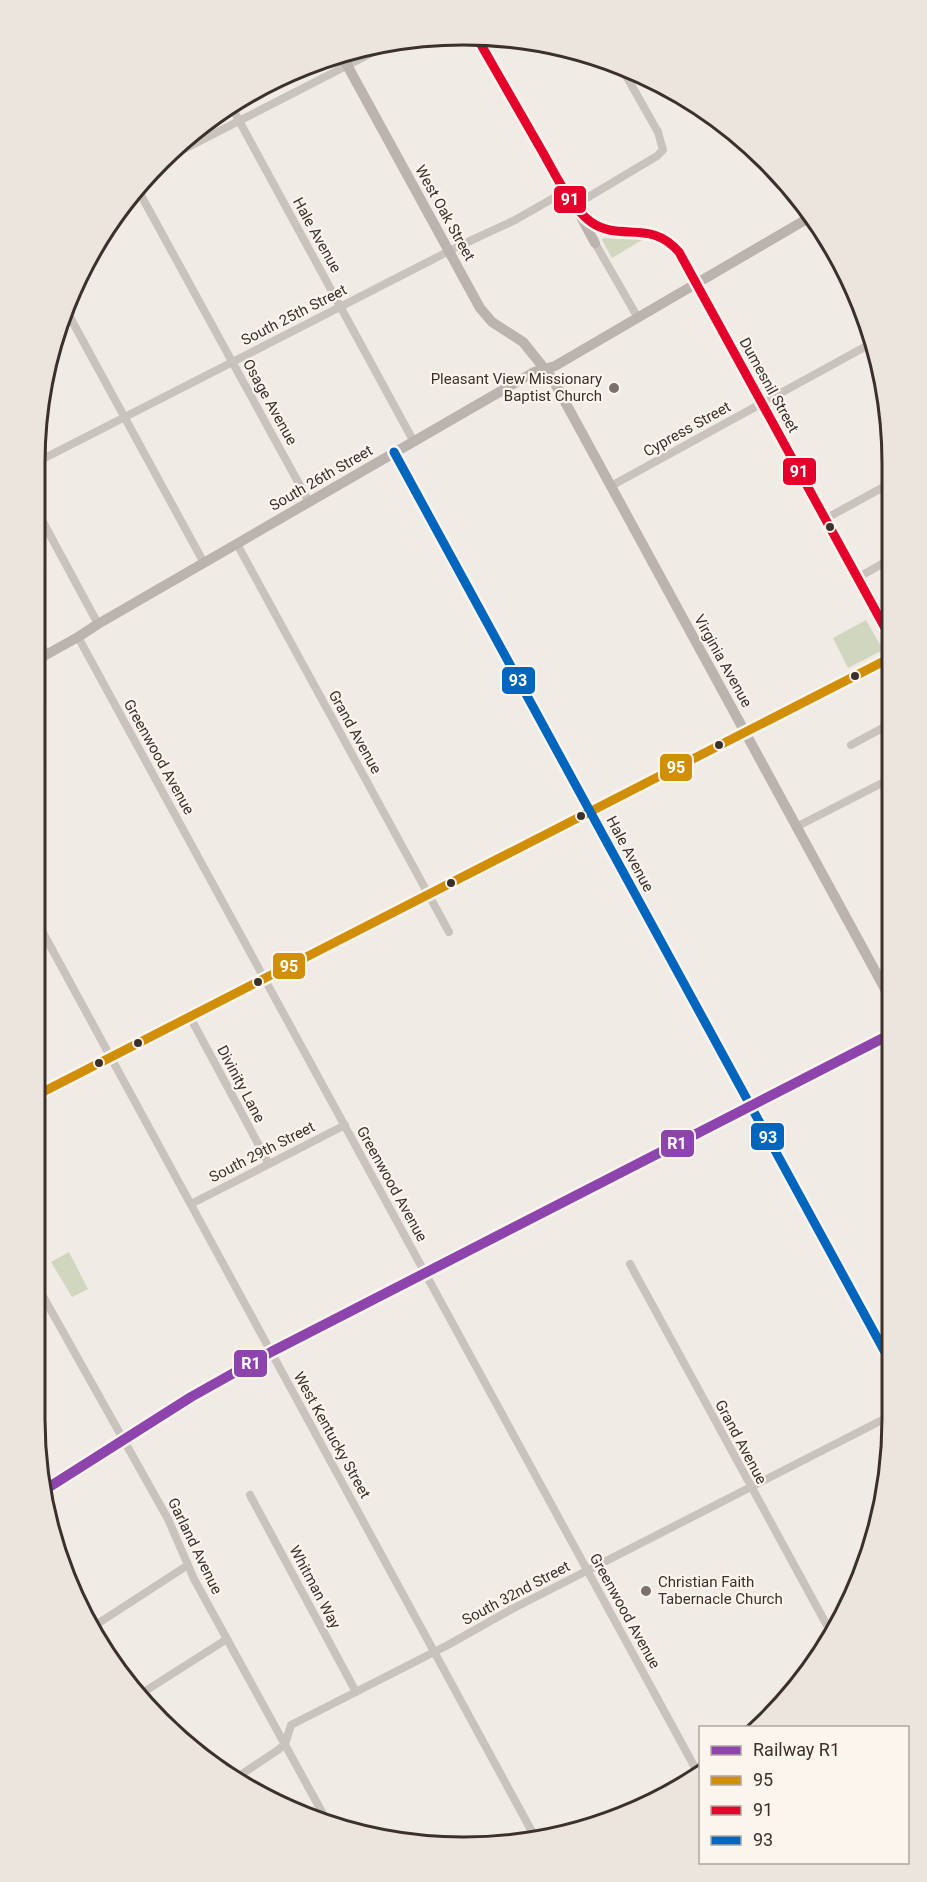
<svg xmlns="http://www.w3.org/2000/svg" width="927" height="1882" font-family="Roboto,sans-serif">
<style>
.green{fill:#d1d6bf}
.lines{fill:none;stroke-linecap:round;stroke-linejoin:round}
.street{stroke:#c9c3be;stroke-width:8}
.secondary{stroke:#bab3ae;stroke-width:10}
.bus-1-casing{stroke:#fbf5ee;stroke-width:14}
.bus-2-casing{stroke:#fbf5ee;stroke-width:14}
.bus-3-casing{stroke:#fbf5ee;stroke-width:14}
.bus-1{stroke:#d18e09;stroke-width:9}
.bus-2{stroke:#e4002b;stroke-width:9}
.bus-3{stroke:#0065bd;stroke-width:9}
.rail-1-casing{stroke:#fbf5ee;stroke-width:15}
.rail-1{stroke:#8e44ad;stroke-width:10}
.poi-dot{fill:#7a716c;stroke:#fbf5ee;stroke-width:2}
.bus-dot{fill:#3b302b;stroke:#fbf5ee;stroke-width:2}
.labels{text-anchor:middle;stroke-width:4.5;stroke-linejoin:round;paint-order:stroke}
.street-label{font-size:15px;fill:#3b302b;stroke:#fbf5ee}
.poi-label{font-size:15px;fill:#3b302b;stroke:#fbf5ee;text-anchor:end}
.rim{fill:none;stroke:#3b302b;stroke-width:3}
.line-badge{stroke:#fbf5ee;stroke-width:2}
.badge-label{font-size:16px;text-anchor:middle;font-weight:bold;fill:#fff}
</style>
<rect width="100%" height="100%" fill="#f0ebe5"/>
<!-- green -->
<g class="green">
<path d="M603,238L642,240L612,258L602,240Z"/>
<path d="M866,620L883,650L848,668L833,638Z"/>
<path d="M69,1252L88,1289L72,1297L51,1262Z"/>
</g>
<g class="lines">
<!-- street -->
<g class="street">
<path d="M230,104L414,442"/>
<path d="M159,162L395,41"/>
<path d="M137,188L309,502"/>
<path d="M575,205L657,156L663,150L658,132L620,65"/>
<path d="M595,243L638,318"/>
<path d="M65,308L204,563"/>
<path d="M394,452L892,1365"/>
<path d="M35,463L459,246L515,220L566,191"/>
<path d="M611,486L872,343"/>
<path d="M35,507L98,624"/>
<path d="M825,519L889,484"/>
<path d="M237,544L449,932"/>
<path d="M857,578L889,560"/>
<path d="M35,633L46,654"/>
<path d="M78,637L699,1775"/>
<path d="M851,745L890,724"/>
<path d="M796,827L890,779"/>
<path d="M35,918L536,1839"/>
<path d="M190,1017L269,1164"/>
<path d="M35,1096L890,658"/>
<path d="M191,1204L345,1125"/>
<path d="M630,1264L830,1631"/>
<path d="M35,1282L168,1519L194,1579L328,1823"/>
<path d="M250,1495L356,1692"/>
<path d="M94,1626L188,1565"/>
<path d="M139,1695L227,1639"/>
<path d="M233,1780L278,1750L285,1744L291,1725L446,1646L512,1609L892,1415"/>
</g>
<!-- secondary -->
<g class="secondary">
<path d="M476,36C498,74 520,113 542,151C554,172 571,208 591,222C621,243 649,218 679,252L890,637"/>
<path d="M341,54L480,308L492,322L523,342L552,378L891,1000"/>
<path d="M581,217L595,243"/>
<path d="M35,661L78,637L98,624L534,372L555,366L812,216"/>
</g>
<defs>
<path id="bus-1" d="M35,1096L890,658"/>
<path id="bus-2" d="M476,36C498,74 520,113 542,151C554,172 571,208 591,222C621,243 649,218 679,252L890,637"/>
<path id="bus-3" d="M394,452L892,1365"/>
</defs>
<!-- bus-1 casing -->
<use href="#bus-1" class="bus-1-casing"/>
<!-- bus-2 casing -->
<use href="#bus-2" class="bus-2-casing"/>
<!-- bus-3 casing -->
<use href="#bus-3" class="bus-3-casing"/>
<!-- bus-1 -->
<use href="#bus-1" class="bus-1"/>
<!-- bus-2 -->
<use href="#bus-2" class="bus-2"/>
<!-- bus-3 -->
<use href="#bus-3" class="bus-3"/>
<defs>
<path id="rail-1" d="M46,1489L191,1397L271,1352L891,1034"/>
</defs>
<!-- rail-1 casing -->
<use href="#rail-1" class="rail-1-casing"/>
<!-- rail-1 -->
<use href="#rail-1" class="rail-1"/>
</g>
<!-- markers -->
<g class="poi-dot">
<circle cx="614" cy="388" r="6"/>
<circle cx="646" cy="1591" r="6"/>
</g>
<g class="bus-dot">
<circle cx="830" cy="527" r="5"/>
<circle cx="855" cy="676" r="5"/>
<circle cx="719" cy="745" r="5"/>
<circle cx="581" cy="816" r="5"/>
<circle cx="451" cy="883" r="5"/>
<circle cx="258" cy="982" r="5"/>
<circle cx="138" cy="1043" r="5"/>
<circle cx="99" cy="1063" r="5"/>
</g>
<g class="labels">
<!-- street labels -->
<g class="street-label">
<text transform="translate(445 213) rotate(61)" y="5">West Oak Street</text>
<text transform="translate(317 235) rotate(61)" y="5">Hale Avenue</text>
<text transform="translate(294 315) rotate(-27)" y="5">South 25th Street</text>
<text transform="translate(769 385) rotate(61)" y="5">Dumesnil Street</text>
<text transform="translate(270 402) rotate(61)" y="5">Osage Avenue</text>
<text transform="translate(687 429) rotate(-29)" y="5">Cypress Street</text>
<text transform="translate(321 478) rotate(-30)" y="5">South 26th Street</text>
<text transform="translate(723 661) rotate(61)" y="5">Virginia Avenue</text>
<text transform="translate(355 732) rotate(61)" y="5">Grand Avenue</text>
<text transform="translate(159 757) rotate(61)" y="5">Greenwood Avenue</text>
<text transform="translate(630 854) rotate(62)" y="5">Hale Avenue</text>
<text transform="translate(241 1084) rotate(62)" y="5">Divinity Lane</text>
<text transform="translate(262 1152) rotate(-27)" y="5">South 29th Street</text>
<text transform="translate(392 1184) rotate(61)" y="5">Greenwood Avenue</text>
<text transform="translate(332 1435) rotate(61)" y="5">West Kentucky Street</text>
<text transform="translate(741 1442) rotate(62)" y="5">Grand Avenue</text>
<text transform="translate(195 1546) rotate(64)" y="5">Garland Avenue</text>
<text transform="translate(315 1587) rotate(62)" y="5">Whitman Way</text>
<text transform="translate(516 1593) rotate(-28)" y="5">South 32nd Street</text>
<text transform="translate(625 1611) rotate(61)" y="5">Greenwood Avenue</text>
</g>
<!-- poi labels -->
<g class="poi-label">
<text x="602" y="384">Pleasant View Missionary<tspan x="602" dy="17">Baptist Church</tspan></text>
<text x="658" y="1587" text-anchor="start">Christian Faith<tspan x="658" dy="17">Tabernacle Church</tspan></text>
</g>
</g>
<!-- crop -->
<path d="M0 0H927V1882H0ZM463 45H464A418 418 0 0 1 882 463V1419A418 418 0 0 1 464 1837H463A418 418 0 0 1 45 1419V463A418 418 0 0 1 463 45Z" fill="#ece5de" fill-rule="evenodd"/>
<path class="rim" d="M463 45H464A418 418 0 0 1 882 463V1419A418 418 0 0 1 464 1837H463A418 418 0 0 1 45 1419V463A418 418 0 0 1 463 45Z"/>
<g class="line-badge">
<rect x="553" y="185" width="34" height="29" rx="6" fill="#e4002b"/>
<rect x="782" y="457" width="35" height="29" rx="6" fill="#e4002b"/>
<rect x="501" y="666" width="35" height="29" rx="6" fill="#0065bd"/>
<rect x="659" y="753" width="34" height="29" rx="6" fill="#d18e09"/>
<rect x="272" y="952" width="34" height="28" rx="6" fill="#d18e09"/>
<rect x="750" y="1122" width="35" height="29" rx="6" fill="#0065bd"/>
<rect x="660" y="1129" width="35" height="29" rx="6" fill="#8e44ad"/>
<rect x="233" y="1349" width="35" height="29" rx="6" fill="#8e44ad"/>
</g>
<g class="badge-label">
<text x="570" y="205">91</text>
<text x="799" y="477">91</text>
<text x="518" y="686">93</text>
<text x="676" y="773">95</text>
<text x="289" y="972">95</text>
<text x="768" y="1143">93</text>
<text x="677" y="1149">R1</text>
<text x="251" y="1369">R1</text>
</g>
<!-- legend -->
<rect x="699" y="1726" width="210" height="138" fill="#fbf5ee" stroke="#aea6a0" stroke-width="1.5"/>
<rect x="711" y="1746" width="30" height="9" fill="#8e44ad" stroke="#aea6a0" stroke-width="1.5"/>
<text x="753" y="1756" font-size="18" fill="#3b302b">Railway R1</text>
<rect x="711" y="1776" width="30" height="9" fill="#d18e09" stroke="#aea6a0" stroke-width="1.5"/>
<text x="753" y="1786" font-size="18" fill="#3b302b">95</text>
<rect x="711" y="1806" width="30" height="9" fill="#e4002b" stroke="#aea6a0" stroke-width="1.5"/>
<text x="753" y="1816" font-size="18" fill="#3b302b">91</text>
<rect x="711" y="1836" width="30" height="9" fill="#0065bd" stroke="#aea6a0" stroke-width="1.5"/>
<text x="753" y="1846" font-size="18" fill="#3b302b">93</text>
</svg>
